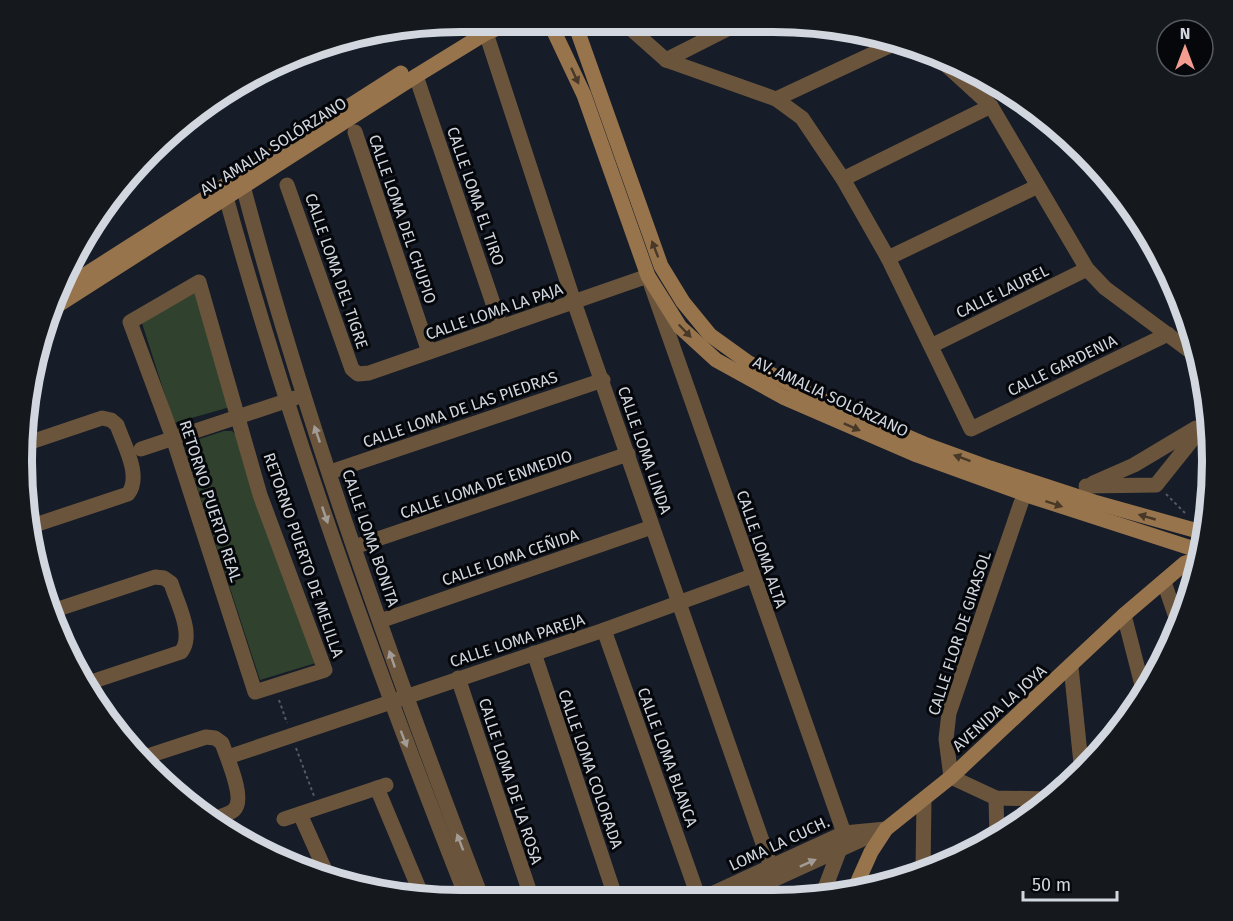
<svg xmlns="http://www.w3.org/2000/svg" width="1233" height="921" font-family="'Fira Sans',sans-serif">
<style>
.green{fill:#30422d}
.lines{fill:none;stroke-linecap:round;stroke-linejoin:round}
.path{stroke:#545964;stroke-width:2;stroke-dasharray:3 3;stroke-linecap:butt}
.minor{stroke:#6a553c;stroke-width:15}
.secondary{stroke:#97744c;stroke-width:15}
.oneway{fill:#473828}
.oneway2{fill:#a39c96}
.labels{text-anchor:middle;stroke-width:6;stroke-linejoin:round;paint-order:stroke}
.street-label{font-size:16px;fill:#d2d7df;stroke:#05070b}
.rim{fill:none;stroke:#d2d7df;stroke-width:8}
</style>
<rect width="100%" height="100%" fill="#161c28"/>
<!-- green -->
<g class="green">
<path d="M195,289L230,407L174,423L141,320Z"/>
<path d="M224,431H232L236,435L253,497L319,662L260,680L186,453V446L190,442Z"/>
</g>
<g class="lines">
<!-- path -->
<g class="path">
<path d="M1166,494L1185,513"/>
<path d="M279,700L287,723"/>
<path d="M296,748L314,796"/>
</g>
<!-- minor -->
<g class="minor">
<path d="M622,21L666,60L776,99L802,118L843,179L888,258L971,429L1168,334"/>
<path d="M486,33L574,302L775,878"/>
<path d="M934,54L991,106L1087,269L1105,288L1198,357"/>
<path d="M666,60L741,22"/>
<path d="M416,76L501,327"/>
<path d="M776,99L900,41"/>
<path d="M355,132L429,352"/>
<path d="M843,179L991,106"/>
<path d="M287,185L352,369L358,374L369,373L648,276L844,833"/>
<path d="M243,186C307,427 392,663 481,896"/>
<path d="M226,197C292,436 375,665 466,896"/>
<path d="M888,258L1036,187"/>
<path d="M199,282L260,495L325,670L255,692L173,438L130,322Z"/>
<path d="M933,345L1087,269"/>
<path d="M25,444L102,418L111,420L117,425C124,445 142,476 128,494L29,527"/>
<path d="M141,449L295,398"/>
<path d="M330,472L603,380"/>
<path d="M1093,483L1134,465L1196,428"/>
<path d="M1086,486L1156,485L1208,420"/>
<path d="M1021,503L949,713L946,739L951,777L996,798L1050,799"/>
<path d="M354,547L628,454"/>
<path d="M1164,582L1179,626"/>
<path d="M49,612L155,577L164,578L171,583C177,603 195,635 181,652L85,684"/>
<path d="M1124,615L1144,693"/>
<path d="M380,621L652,527"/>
<path d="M604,630L698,896"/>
<path d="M534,653L615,896"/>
<path d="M1071,667L1082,773"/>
<path d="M458,678L531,896"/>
<path d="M234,755L604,630L752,576"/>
<path d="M139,759L206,737L215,738L222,743C227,758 246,799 234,810C228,815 219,817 212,819"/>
<path d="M377,788L422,896"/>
<path d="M996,798L997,837"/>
<path d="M300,814L329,879"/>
<path d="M284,819L386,785"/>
<path d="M923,871L924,800"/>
<path d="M707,896L844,833L886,829"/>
<path d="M738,896L874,834"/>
<path d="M822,896L841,846"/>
</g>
<!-- secondary -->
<g class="secondary">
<path d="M574,21L661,266L683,302L710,335L749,363L824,401L924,444L990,468L1094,502L1205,533"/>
<path d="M550,23L584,95L648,276L680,327L716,360L783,397L917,455L1030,496L1191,548L1201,554"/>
<path d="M58,292L401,73"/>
<path d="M52,309L416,76L486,33L516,21"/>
<path d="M854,890L871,852L886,829L951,777L1124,615L1185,563L1200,558"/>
</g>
</g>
<!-- one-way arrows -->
<defs><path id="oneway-solid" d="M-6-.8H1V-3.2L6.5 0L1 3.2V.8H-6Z" transform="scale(1.5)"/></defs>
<g class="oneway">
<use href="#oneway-solid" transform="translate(575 76) rotate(65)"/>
<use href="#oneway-solid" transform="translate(655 249) rotate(-111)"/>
<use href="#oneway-solid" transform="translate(685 331) rotate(46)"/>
<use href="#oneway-solid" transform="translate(852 427) rotate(24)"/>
<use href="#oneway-solid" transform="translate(962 458) rotate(-160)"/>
<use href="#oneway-solid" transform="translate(1054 504) rotate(18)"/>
<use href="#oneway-solid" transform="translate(1147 517) rotate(-164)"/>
</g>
<g class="oneway2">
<use href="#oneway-solid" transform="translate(317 434) rotate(-109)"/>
<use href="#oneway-solid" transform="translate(325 515) rotate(71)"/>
<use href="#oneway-solid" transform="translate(392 659) rotate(-109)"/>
<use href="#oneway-solid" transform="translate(404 739) rotate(69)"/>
<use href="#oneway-solid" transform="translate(460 842) rotate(-111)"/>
<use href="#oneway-solid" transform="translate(808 863) rotate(-24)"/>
</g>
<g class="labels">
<!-- street labels -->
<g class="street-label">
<text transform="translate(273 146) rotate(-32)" y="6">AV. AMALIA SOLÓRZANO</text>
<text transform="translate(476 196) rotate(71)" y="6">CALLE LOMA EL TIRO</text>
<text transform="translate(403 219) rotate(71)" y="6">CALLE LOMA DEL CHUPIO</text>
<text transform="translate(337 271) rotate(71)" y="6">CALLE LOMA DEL TIGRE</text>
<text transform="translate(1002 291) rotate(-26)" y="6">CALLE LAUREL</text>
<text transform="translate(494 311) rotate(-19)" y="6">CALLE LOMA LA PAJA</text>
<text transform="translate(1062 365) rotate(-26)" y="6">CALLE GARDENIA</text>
<text transform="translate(831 396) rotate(25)" y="6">AV. AMALIA SOLÓRZANO</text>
<text transform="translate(460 409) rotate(-19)" y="6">CALLE LOMA DE LAS PIEDRAS</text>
<text transform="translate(645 450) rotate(71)" y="6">CALLE LOMA LINDA</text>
<text transform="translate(486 484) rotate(-19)" y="6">CALLE LOMA DE ENMEDIO</text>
<text transform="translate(211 501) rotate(72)" y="6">RETORNO PUERTO REAL</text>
<text transform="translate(371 538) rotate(71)" y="6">CALLE LOMA BONITA</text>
<text transform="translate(762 549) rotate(71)" y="6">CALLE LOMA ALTA</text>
<text transform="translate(304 555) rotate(71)" y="6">RETORNO PUERTO DE MELILLA</text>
<text transform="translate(510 557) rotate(-19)" y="6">CALLE LOMA CEÑIDA</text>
<text transform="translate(959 633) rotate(-72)" y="6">CALLE FLOR DE GIRASOL</text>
<text transform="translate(517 640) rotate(-18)" y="6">CALLE LOMA PAREJA</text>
<text transform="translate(999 708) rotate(-42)" y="6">AVENIDA LA JOYA</text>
<text transform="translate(668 757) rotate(70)" y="6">CALLE LOMA BLANCA</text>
<text transform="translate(591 769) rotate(71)" y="6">CALLE LOMA COLORADA</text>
<text transform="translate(511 781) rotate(72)" y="6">CALLE LOMA DE LA ROSA</text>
<text transform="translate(779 843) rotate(-25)" y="6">LOMA LA CUCH.</text>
</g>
</g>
<!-- crop -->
<path d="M0 0H1233V921H0ZM461 32H773A429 429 0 0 1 1202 461V461A429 429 0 0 1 773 890H461A429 429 0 0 1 32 461V461A429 429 0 0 1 461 32Z" fill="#15181c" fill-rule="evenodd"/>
<path class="rim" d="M461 32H773A429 429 0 0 1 1202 461V461A429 429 0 0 1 773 890H461A429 429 0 0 1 32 461V461A429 429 0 0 1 461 32Z"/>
<!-- north arrow -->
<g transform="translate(1185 48)"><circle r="28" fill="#05070b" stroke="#575a60" stroke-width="1.5"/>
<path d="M0-4.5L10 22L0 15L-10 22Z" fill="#f59c91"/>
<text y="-9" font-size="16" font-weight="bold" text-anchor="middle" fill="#d2d7df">N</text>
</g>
<!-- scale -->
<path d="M1023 891v9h94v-9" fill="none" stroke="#d2d7df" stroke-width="3"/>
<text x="1032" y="891" font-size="18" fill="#d2d7df" stroke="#05070b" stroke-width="4.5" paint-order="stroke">50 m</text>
</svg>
